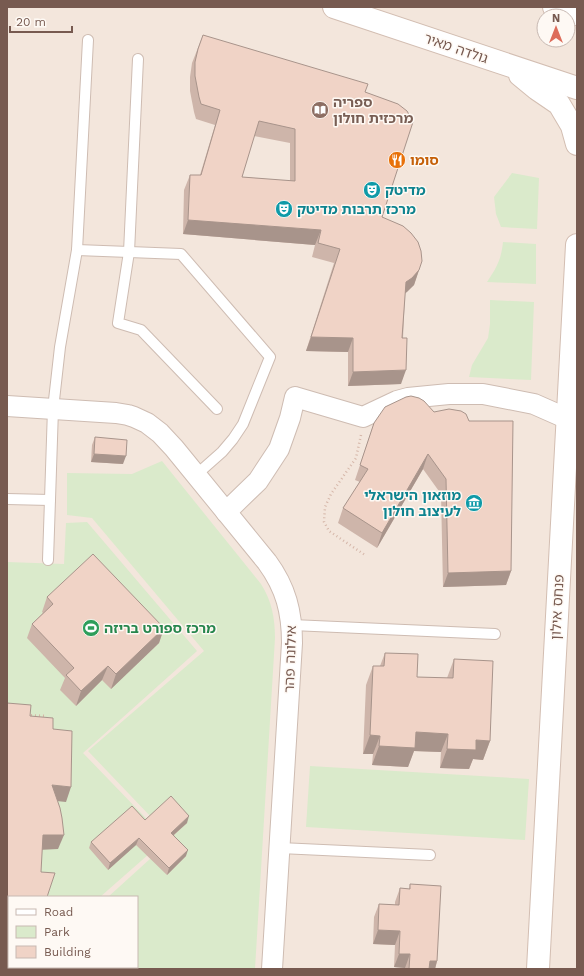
<svg xmlns="http://www.w3.org/2000/svg" width="584" height="976" font-family="'Work Sans','Noto Sans Hebrew',sans-serif">
<style>
.residential{fill:#f3e6dc;fill-rule:evenodd}
.green{fill:#daeacb}
.lines{fill:none;stroke-linecap:round;stroke-linejoin:round}
.lane-casing{stroke:#cebcb2;stroke-width:12}
.street-casing{stroke:#cebcb2;stroke-width:22}
.secondary-casing{stroke:#d3beb2;stroke-width:24}
.path{stroke:#d5b6a8;stroke-width:2.5;stroke-dasharray:1 3;stroke-linecap:butt}
.lane{stroke:#fff;stroke-width:10}
.street{stroke:#fff;stroke-width:20}
.secondary{stroke:#fff;stroke-width:22}
.wall{fill:#ceb5aa;fill-rule:evenodd}
.shaded-wall{fill:#a8948b}
.building{fill:#f0d3c6;stroke:#a8948b;fill-rule:evenodd}
.labels{text-anchor:middle;stroke-width:3;stroke-linejoin:round;paint-order:stroke}
.street-label{font-size:14px;fill:#775a50;stroke:#fef9f4}
.education-label{font-size:14px;font-weight:bold;fill:#785e54;stroke:#fef9f4;text-anchor:start}
.food-label{font-size:14px;font-weight:bold;fill:#c56008;stroke:#fef9f4;text-anchor:start}
.culture-label{font-size:14px;font-weight:bold;fill:#0d838f;stroke:#fef9f4;text-anchor:start}
.leisure-label{font-size:14px;font-weight:bold;fill:#27864d;stroke:#fef9f4;text-anchor:start}
</style>
<rect width="100%" height="100%" fill="#fcf5ed"/>
<!-- residential -->
<path class="residential" d="M7,7H577V969H7ZM544,16H568V40H544ZM9,897H137V967H9Z"/>
<!-- green -->
<g class="green">
<path d="M512,173L539,178L537,229L501,227L496,214L494,197Z"/>
<path d="M503,242L536,244V284L487,282C497,267 501,260 503,242Z"/>
<path d="M490,300L534,302L531,380L469,377L472,365L488,338L490,324Z"/>
<path d="M162,461L261,584C272,601 275,619 275,638L255,969H28L30,967H137V897H108L172,839L88,751L204,651L92,518L67,515V473L132,474Z"/>
<path d="M87,522L197,651L83,753L166,839L100,897H9V967H21L19,969H7V562L64,564L66,523Z"/>
<path d="M310,766L529,779L525,840L306,827Z"/>
</g>
<g class="lines">
<defs>
<g id="lane">
<path d="M138,59L129,252L118,323L141,330L217,409"/>
<path d="M77,250L181,254L270,357L243,424L233,439L222,452L196,475"/>
<path d="M7,499L50,500"/>
<path d="M48,560L53,409L60,347L77,250L88,40"/>
<path d="M292,625L495,634"/>
<path d="M280,848L430,855"/>
</g>
<g id="street">
<path d="M7,406L116,413L128,415L134,417L147,423L160,433L174,448L267,562C286,588 292,612 292,643L272,969"/>
<path d="M226,512L258,481L279,449L290,418L295,397L363,417L397,401L408,398L449,394H483L534,404L568,419"/>
</g>
<g id="secondary">
<path d="M334,7L577,88"/>
<path d="M554,7L577,14"/>
<path d="M520,75L537,89L559,104L572,126L577,144"/>
<path d="M538,969L577,245"/>
</g>
</defs>
<!-- lane casing -->
<use href="#lane" class="lane-casing"/>
<!-- street casing -->
<use href="#street" class="street-casing"/>
<!-- secondary casing -->
<use href="#secondary" class="secondary-casing"/>
<!-- path -->
<g class="path">
<path d="M361,435L356,458L331,494L325,507L324,522L329,531L365,555"/>
<path d="M27,715L47,716"/>
</g>
<!-- lane -->
<use href="#lane" class="lane"/>
<!-- street -->
<use href="#street" class="street"/>
<!-- secondary -->
<use href="#secondary" class="secondary"/>
</g>
<!-- wall -->
<g class="wall">
<path d="M203,35L365,92L382,217L419,270L414,285L405,293L401,384L348,386V352L306,351L334,263L312,257L315,245L183,234L184,190L190,175H200L215,125L196,119L194,112L190,91V77L192,63ZM254,136L290,143V181L242,177Z"/>
<path d="M406,397L511,571L506,585L443,587L441,494L423,469L377,548L338,523L343,508L360,482L355,480L374,423Z"/>
<path d="M95,437L123,464L91,462L92,445Z"/>
<path d="M47,597L164,628L159,643L111,689L102,680L76,706L60,690L65,678L27,638L32,624L43,613L42,612Z"/>
<path d="M385,653L417,677L447,678L454,659L490,741L483,760L473,759L469,769L440,768L441,752L414,751L408,767L372,765L373,754H363L366,685L373,666H380Z"/>
<path d="M145,820L187,823L174,835L186,856L167,875L136,845L108,870L89,848L91,842Z"/>
<path d="M410,884L437,961L435,969H405V968L394,967L395,945L373,944L374,917L379,904L395,905V902L400,888L409,889Z"/>
</g>
<!-- shaded-wall -->
<g class="shaded-wall">
<path d="M188,220L321,230L315,245L183,234Z"/>
<path d="M419,270L414,285L407,292L400,297L406,282Z"/>
<path d="M311,337L353,338L348,352L306,351Z"/>
<path d="M406,370L401,384L348,386L353,372Z"/>
<path d="M94,454L126,456L123,464L91,462Z"/>
<path d="M428,454L423,469L377,548L382,533Z"/>
<path d="M511,571L506,585L443,587L448,573Z"/>
<path d="M164,628L159,643L111,689L116,674Z"/>
<path d="M108,666L102,680L76,706L81,691Z"/>
<path d="M416,732L448,734L441,752L414,751L408,767L372,765L379,746Z"/>
<path d="M370,735L380,736L373,754H363Z"/>
<path d="M476,740L490,741L483,760L473,759L469,769L440,768L447,749Z"/>
<path d="M52,785L71,787L66,802L47,800Z"/>
<path d="M189,816L187,823L169,839L171,833Z"/>
<path d="M43,835H64L58,849L38,850Z"/>
<path d="M139,838L136,845L108,870L110,863Z"/>
<path d="M188,850L186,856L167,875L169,868Z"/>
<path d="M378,930L400,931L395,945L373,944Z"/>
<path d="M9,933V946H7V934Z"/>
<path d="M399,954H410L405,968L394,967Z"/>
<path d="M430,961H437L435,969H427Z"/>
</g>
<!-- building -->
<g class="building">
<path d="M203,35L368,84L365,92L398,104L407,111L411,118L413,122L382,217L403,226L411,233L418,242L421,251L422,261L419,270L412,278L406,282L402,338H407L406,370L353,372V338L311,337L340,249L318,243L321,230L188,220L190,175H201L220,110L201,104L199,97L195,76V62L198,49ZM259,121L295,129V181L242,177Z"/>
<path d="M411,396L419,398L424,401L434,412L449,409L461,411L466,414L469,421H513L511,571L448,573L446,479L428,454L382,533L343,508L368,469L360,465L374,423L385,407L406,397Z"/>
<path d="M95,437L127,440L126,456L94,454Z"/>
<path d="M93,554L164,628L116,674L108,666L81,691L66,675L74,668L32,624L53,604L47,597Z"/>
<path d="M385,653L418,654L417,677L453,678L454,659L493,661L490,741L476,740V750L447,749L448,734L416,732L415,748L379,746L380,736L370,735L373,666H384Z"/>
<path d="M7,703L31,705L30,716L53,718V729L72,731L71,787L52,785L60,808L62,818L64,835H43L41,872L55,873L47,897H9V933L7,934Z"/>
<path d="M171,796L189,816L171,833L188,850L169,868L139,838L110,863L91,842L132,806L145,820Z"/>
<path d="M410,884L441,886L437,961H430L429,969H409L410,954H399L400,931L378,930L379,904L399,905L400,888L410,889Z"/>
</g>
<!-- icons -->
<defs>
<symbol id="library-disc" viewBox="-11 -11 22 22"><circle r="9.5" fill="#8d6e63" stroke="#fef9f4"/><path d="M-6-4Q-3-5.5-.7-3.5V5Q-3 3-6 4ZM6-4Q3-5.5 .7-3.5V5Q3 3 6 4Z" fill="#fff"/></symbol>
<symbol id="restaurant-disc" viewBox="-11 -11 22 22"><circle r="9.5" fill="#e8710a" stroke="#fef9f4"/><path d="M-5-6h1v4h1v-4h1v4h1v-4h1v5L-1.5 .5V6h-2V.5L-5-1ZM5-6V6H3V1.5H1.5Q1.5-4 5-6Z" fill="#fff"/></symbol>
<symbol id="theatre-disc" viewBox="-11 -11 22 22"><circle r="9.5" fill="#0f9aa8" stroke="#fef9f4"/><path d="M-5-5.5Q0-4 5-5.5V0Q5 5 0 6Q-5 5-5 0ZM-3.3-2.5H-1v1.5H-3.3ZM1-2.5H3.3v1.5H1ZM-2.8 1Q0 5.5 2.8 1Z" fill="#fff"/></symbol>
<symbol id="museum-disc" viewBox="-11 -11 22 22"><circle r="9.5" fill="#0f9aa8" stroke="#fef9f4"/><path d="M0-6L6-3V-2H-6V-3ZM-5-1h2V3h-2ZM-1-1h2V3h-2ZM3-1h2V3H3ZM-6 4H6V6H-6Z" fill="#fff"/></symbol>
<symbol id="stadium-disc" viewBox="-11 -11 22 22"><circle r="9.5" fill="#2e9e5b" stroke="#fef9f4"/><path d="M0-5a6.5 5 0 1 0 0 10a6.5 5 0 1 0 0-10ZM-3.5-1.8h7v3.6h-7Z" fill="#fff"/></symbol>
</defs>
<g fill-rule="evenodd">
<use href="#library-disc" x="310" y="100" width="20" height="20"/>
<use href="#restaurant-disc" x="387" y="150" width="20" height="20"/>
<use href="#theatre-disc" x="362" y="180" width="20" height="20"/>
<use href="#theatre-disc" x="274" y="199" width="20" height="20"/>
<use href="#museum-disc" x="464" y="493" width="20" height="20"/>
<use href="#stadium-disc" x="81" y="618" width="20" height="20"/>
</g>
<g class="labels">
<!-- street labels -->
<g class="street-label">
<text transform="translate(456 48) rotate(19)" y="5">גולדה מאיר</text>
<text transform="translate(557 607) rotate(-87)" y="5">פנחס אילון</text>
<text transform="translate(290 659) rotate(-88)" y="5">אילונה פהר</text>
</g>
<!-- education labels -->
<g class="education-label">
<text x="333" y="107">ספריה<tspan x="333" dy="16">מרכזית חולון</tspan></text>
</g>
<!-- food labels -->
<g class="food-label">
<text x="410" y="165">סומו</text>
</g>
<!-- culture labels -->
<g class="culture-label">
<text x="385" y="195">מדיטק</text>
<text x="297" y="214">מרכז תרבות מדיטק</text>
<text x="461" y="500" text-anchor="end">מוזאון הישראלי<tspan x="461" dy="16">לעיצוב חולון</tspan></text>
</g>
<!-- leisure labels -->
<g class="leisure-label">
<text x="104" y="633">מרכז ספורט בריזה</text>
</g>
</g>
<!-- border -->
<rect width="584" height="976" fill="none" stroke="#775a50" stroke-width="16"/>
<!-- legend -->
<rect x="8" y="896" width="130" height="72" fill="#fef9f4" stroke="#c8b9b2"/>
<rect x="16" y="909" width="20" height="6" fill="#ffffff" stroke="#c8b9b2"/>
<text x="44" y="916" font-size="12" fill="#775a50">Road</text>
<rect x="16" y="926" width="20" height="12" fill="#daeacb" stroke="#c8b9b2"/>
<text x="44" y="936" font-size="12" fill="#775a50">Park</text>
<rect x="16" y="946" width="20" height="12" fill="#f0d3c6" stroke="#c8b9b2"/>
<text x="44" y="956" font-size="12" fill="#775a50">Building</text>
<!-- north arrow -->
<g transform="translate(556 28)"><circle r="19" fill="#fef9f4" stroke="#c8b9b2"/>
<path d="M0-3L7 15L0 10L-7 15Z" fill="#dd6d5b"/>
<text y="-6" font-size="11" font-weight="bold" text-anchor="middle" fill="#775a50">N</text>
</g>
<!-- scale -->
<path d="M10 26v6h62v-6" fill="none" stroke="#775a50" stroke-width="2"/>
<text x="16" y="26" font-size="12" fill="#775a50" stroke="#fef9f4" stroke-width="3" paint-order="stroke">20 m</text>
</svg>
